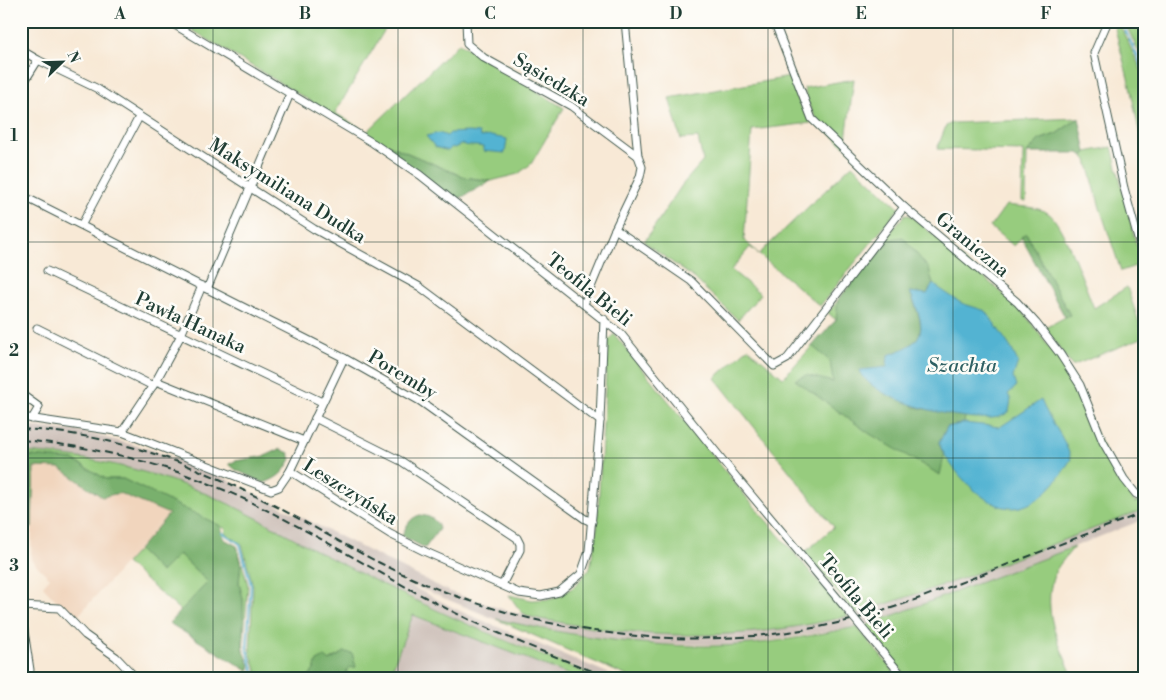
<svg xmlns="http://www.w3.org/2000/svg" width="1166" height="700" font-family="'Libre Bodoni',serif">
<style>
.built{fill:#f1d5bd}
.industrial{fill:#cec1ba}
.green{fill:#97cc7e;stroke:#5b8459}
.forest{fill:#79b06d;stroke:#4c7650}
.water{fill:#53b3d2;stroke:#397883}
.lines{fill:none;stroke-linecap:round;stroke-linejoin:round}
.stream{stroke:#53b3d2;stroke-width:2}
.minor-casing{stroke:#40574c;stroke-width:9}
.tertiary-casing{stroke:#40574c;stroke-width:11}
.minor{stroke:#fff;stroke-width:7}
.tertiary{stroke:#fff;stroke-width:9}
.rail{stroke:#1f3d34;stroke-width:2;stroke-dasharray:8 4;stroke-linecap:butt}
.minor-bridge-casing{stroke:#40574c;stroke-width:9;stroke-linecap:butt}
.minor-bridge{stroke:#fff;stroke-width:7}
.grid{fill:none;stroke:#1f3d34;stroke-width:1;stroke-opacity:0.55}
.labels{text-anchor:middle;stroke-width:5;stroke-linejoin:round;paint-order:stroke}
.street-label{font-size:19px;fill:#1f3d34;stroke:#fdfcf7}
.water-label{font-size:20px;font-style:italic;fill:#2f6063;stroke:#fdfcf7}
.neatline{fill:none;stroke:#1f3d34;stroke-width:2}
.grid-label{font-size:16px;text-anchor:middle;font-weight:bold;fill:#1f3d34}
</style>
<rect width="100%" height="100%" fill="#fdfcf7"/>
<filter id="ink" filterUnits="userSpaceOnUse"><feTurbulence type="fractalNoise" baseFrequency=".02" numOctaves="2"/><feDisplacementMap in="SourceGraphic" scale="10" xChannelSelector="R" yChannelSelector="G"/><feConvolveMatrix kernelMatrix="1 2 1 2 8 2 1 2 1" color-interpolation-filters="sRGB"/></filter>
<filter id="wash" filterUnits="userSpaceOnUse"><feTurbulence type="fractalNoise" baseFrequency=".0096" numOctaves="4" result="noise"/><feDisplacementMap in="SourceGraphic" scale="20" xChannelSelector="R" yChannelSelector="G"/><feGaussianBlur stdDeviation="1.12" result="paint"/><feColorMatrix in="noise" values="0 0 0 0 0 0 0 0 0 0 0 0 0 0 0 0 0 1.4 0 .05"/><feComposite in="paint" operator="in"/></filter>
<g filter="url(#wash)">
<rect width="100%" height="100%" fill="#f8e9d6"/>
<!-- built -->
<path class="built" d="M34,466L60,468L102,497L119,493L170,514L74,620L43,586L50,578L31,560Z"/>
<!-- industrial -->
<g class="industrial">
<path d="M21,426L79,431L146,448L212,472L450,592L511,612L637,633L694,636L740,633L822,622L848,616L857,627L741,645L635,644L542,629L495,619L395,578L462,612L622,679H604L469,625L351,569L236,507L104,461L21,452Z"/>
<path d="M1145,509V519L924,605L865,626L856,614L961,579Z"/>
<path d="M413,615L580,679H388Z"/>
</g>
<!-- green -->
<g class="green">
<path d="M196,21H390L335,113L367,132L459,43L564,108L531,164L518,174L491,181L464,177L370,137L192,30Z"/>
<path d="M1113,21H1118L1145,78V161L1130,86Z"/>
<path d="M1124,21H1145V66L1144,63Z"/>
<path d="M790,77L801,107L811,123L752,130L744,240L759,254L852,165L899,208L820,306L750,247L731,270L761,294L738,320L694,278L644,242L682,185L703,161L698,138L681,139L669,98Z"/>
<path d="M854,79L845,147C823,127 810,118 804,88Z"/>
<path d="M1079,118L1056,134L1039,140L1027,153L1026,202L1022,201L1023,151L937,149L946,126L952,123Z"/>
<path d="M1112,147L1136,244L1144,263L1121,271L1100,208L1087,160L1083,156L1086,152Z"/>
<path d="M1006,205C1019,207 1037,206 1048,213C1063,222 1086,289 1094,308L1127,287L1144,337L1072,366L1045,328L1069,315L1026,233L1014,246L990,227Z"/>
<path d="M905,214L911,216L1020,308L1067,371L1109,461L1135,503L1139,501L1145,509L961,579L856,614L804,553L834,527L715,378L748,348L783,378L836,320L828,313Z"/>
<path d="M614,334L748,499L848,616C756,639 657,641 564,623C552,620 533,620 523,613C518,609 513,600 509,595L532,600L553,599L574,587L590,568L597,528L608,340Z"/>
<path d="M21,452C96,456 168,474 235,507C275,526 312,550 352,569C434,611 518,648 604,679H580L413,615L388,679H350L346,674L348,668L344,652L314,670L306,679H259L250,652L253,586L242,544L225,533L226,529L123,479H106L73,460L21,455Z"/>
<path d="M237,546L248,585L243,649V599L239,583L241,561Z"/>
<path d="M1074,547C1067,556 1057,566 1054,575C1041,612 1060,646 1074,679H908L865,626Z"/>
<path d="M138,550L161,572L179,554L208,582L181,611L126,563Z"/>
<path d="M496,619C577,637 658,650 741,645C780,642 819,634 857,627L900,679H634Z"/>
</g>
<!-- forest -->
<g class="forest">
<path d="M1079,118L1086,152L1083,156L1079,153H1027L1039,140L1056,134Z"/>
<path d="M370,137L464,177L491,181L455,201Z"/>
<path d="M1026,233L1070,315L1065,317L1021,237Z"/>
<path d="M903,237L929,269L933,284L927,294L910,292C924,328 930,341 888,355L914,407L965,416L964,423L947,427L939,443L944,456L940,475L870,434L795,380L806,375L833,382L830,361L812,346L836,320L838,299L892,239Z"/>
<path d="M280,449L289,453L291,459C284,473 278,478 264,483L236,470L229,464L235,461L265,456Z"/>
<path d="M21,455L73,460L106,479H123L221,526L224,539L237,546L241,561L239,583L243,599V649L250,665L248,671L169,623L208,582L179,554L161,572L138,550L169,514L119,493L102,497L60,468L34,467L32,528L21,523Z"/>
<path d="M420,515C429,516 437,519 439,529L425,548L402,536C406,527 409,518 420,515Z"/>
<path d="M344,652L352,653L356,667L348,668L346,674L350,679H306L314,670L317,661L325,657L330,661Z"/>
</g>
<!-- water -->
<g class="water">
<path d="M468,132L479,133L480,137L491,136L507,139L505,153L483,151V147C475,145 469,147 462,144L454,148L452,147L448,151L435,147L426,136L439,133L447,136L450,133Z"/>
<path d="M933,284L961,303L986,311L1011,348L1018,362L1013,377L1016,387L1008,394L1011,400L1009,412C1006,414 1002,416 999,417C969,424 869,401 860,370L887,367L888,355C930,341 925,327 910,292L927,294Z"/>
<path d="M1041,400C1049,421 1065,436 1071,459C1059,479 1040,506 1014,508C985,510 948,467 939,443L947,427L964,423L1000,427Z"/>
</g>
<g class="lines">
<!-- stream -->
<g class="stream">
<path d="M1121,21L1145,73"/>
<path d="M223,533L240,544L251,585L247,649L256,679"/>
</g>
</g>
</g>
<g filter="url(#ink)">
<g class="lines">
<defs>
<g id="minor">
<path d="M168,21L373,143L420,175L621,334L737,478L844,606"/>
<path d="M466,21L467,44L484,58L571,106L638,156"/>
<path d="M774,21L812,119L904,207L1017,302L1036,323L1060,354L1080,385L1103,442L1124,479L1136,494L1145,498"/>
<path d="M1108,21L1094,53L1124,188L1138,239L1145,257"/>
<path d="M21,50L38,60"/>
<path d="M21,87L38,60L96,88L314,229L420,287L600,421"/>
<path d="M21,195L344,358L420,401L585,519L592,522"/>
<path d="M82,224L139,117"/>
<path d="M615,229L691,281L774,366L787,359L904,207"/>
<path d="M47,271L322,402"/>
<path d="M207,289L290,94"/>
<path d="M584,304L615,229L640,177L642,167L638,156L625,21"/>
<path d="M37,328L153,386"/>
<path d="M156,381L304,441"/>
<path d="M21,394L39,407L32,419"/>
<path d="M21,417L122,432L271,490L279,487L290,471L344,358"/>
<path d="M315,418L401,461L517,538L520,544V550L502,585"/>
<path d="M122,432L156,381L181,335L202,286"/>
<path d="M290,471L390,534L426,552L519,593L541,596L559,592L581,574L589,551L600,421L604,319"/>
<path d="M21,606L59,608L85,635L116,657L137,679"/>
<path d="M21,611L30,670"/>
<path d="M867,634L905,679"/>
</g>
<path id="tertiary" d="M21,673L26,679"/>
</defs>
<!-- minor casing -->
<use href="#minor" class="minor-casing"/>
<!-- tertiary casing -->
<use href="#tertiary" class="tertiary-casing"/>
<!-- minor -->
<use href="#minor" class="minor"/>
<!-- tertiary -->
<use href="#tertiary" class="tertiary"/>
<!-- rail -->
<g class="rail">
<path d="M21,429C100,432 179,458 249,493C294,514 336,541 380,563C528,638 705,660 866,616C904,605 941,590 978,576C1034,554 1089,533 1145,512"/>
<path d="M21,440C84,445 146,459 205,482C285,514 359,563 436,603C493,633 553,656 613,679"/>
</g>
<defs>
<path id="minor-bridge" d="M844,606L867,634"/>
</defs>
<!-- minor-bridge casing -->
<use href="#minor-bridge" class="minor-bridge-casing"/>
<!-- minor-bridge -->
<use href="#minor-bridge" class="minor-bridge"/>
</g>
</g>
<!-- grid -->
<path class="grid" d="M213,21V679M398,21V679M583,21V679M768,21V679M953,21V679M21,242H1145M21,458H1145"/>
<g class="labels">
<!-- street labels -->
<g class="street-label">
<text transform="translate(552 79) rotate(31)" y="7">Sąsiedzka</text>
<text transform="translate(288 190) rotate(32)" y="7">Maksymiliana Dudka</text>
<text transform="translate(973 244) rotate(40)" y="7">Graniczna</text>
<text transform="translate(590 289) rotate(39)" y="7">Teofila Bieli</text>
<text transform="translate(191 322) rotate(25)" y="7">Pawła Hanaka</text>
<text transform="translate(403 374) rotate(31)" y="7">Poremby</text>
<text transform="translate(351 491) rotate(32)" y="7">Leszczyńska</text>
<text transform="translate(857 596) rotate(50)" y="7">Teofila Bieli</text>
</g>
<!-- water labels -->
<g class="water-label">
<text x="962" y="372">Szachta</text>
</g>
</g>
<!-- margin -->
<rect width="1166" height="700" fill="none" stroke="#fdfcf7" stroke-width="55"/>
<!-- north arrow -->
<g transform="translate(62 62) rotate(67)" stroke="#fdfcf7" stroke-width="4" paint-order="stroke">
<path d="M0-4L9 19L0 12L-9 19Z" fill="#1f3d34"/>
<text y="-8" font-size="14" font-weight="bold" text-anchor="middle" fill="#1f3d34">N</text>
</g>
<rect x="28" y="28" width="1110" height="644" class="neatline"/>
<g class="grid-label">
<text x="120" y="19">A</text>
<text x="305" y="19">B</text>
<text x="490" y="19">C</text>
<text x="676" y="19">D</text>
<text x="861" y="19">E</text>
<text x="1046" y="19">F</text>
<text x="14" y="141">1</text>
<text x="14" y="356">2</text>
<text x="14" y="571">3</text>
</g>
</svg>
